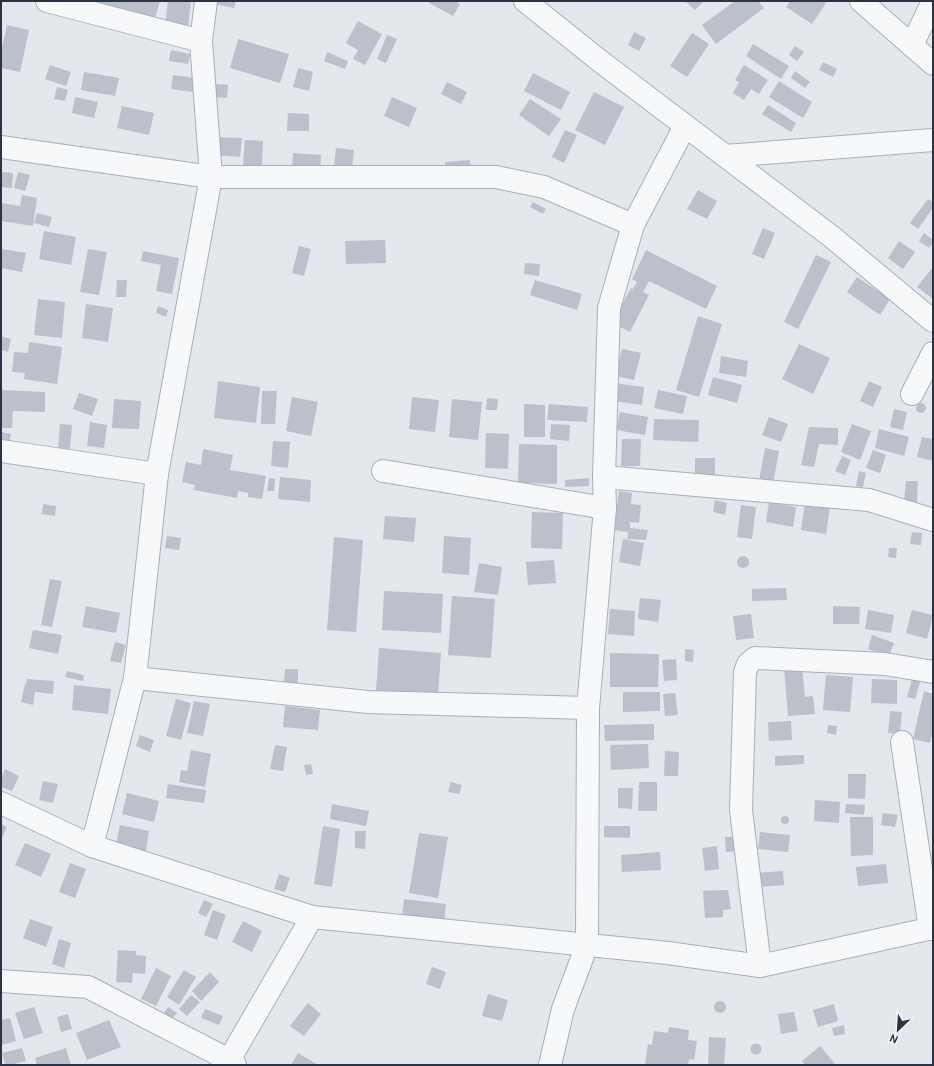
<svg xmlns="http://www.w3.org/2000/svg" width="934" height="1066" font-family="Cabin,sans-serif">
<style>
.building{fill:#bbc0ca}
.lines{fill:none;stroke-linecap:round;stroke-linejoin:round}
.street-casing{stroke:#a9aeb7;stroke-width:24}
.street{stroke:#f7f8fa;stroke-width:22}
</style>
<rect width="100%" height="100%" fill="#e4e7ec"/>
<!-- building -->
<g class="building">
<path d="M92,1H160L155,18Z"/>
<path d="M168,1H191L188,28L165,25Z"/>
<path d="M214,1H236L234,8L214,4Z"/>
<path d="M430,1H455L460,4L453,16L429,3Z"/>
<path d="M685,1H704L695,10Z"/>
<path d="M735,1H758L764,8L716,44L702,25Z"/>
<path d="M790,1H823L826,3L812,24L786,7Z"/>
<path d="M358,21L382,34L365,65L353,59L358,50L346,43Z"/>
<path d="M7,25L29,30L20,72L1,68V52Z"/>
<path d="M634,32L646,38L639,51L628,45Z"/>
<path d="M692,33L709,44L687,77L670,66Z"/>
<path d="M387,35L397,39L386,63L377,59Z"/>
<path d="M238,39L289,54L280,83L230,68Z"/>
<path d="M753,44L789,66L781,79L746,56Z"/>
<path d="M795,46L804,52L797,61L789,55Z"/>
<path d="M171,50L190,54L188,64L169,61Z"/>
<path d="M327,52L348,61L345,69L324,61Z"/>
<path d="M823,62L837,69L833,77L819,70Z"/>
<path d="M50,65L71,72L66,86L45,79Z"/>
<path d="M744,65L768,80L759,94L751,89L744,100L733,93L739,82L735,80Z"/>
<path d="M298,68L313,72L309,91L293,87Z"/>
<path d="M795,71L810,82L805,88L791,78Z"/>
<path d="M84,72L119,78L115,96L81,90Z"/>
<path d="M533,73L570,92L561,110L524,91Z"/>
<path d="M173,75L195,78L193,92L171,89Z"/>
<path d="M779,81L812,102L803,118L769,97Z"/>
<path d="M447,82L467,92L461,104L441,94Z"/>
<path d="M216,84L228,85L227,98L215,97Z"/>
<path d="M57,87L68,90L65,101L54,99Z"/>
<path d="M594,92L624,107L605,145L575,130Z"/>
<path d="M75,97L98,102L94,118L72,113Z"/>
<path d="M392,97L417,108L409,127L384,116Z"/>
<path d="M530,99L561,119L549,136L519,115Z"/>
<path d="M768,105L796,123L791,132L762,114Z"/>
<path d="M122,106L154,113L149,135L117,128Z"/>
<path d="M288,113L309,114V131H287Z"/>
<path d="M565,130L577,135L564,163L552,157Z"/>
<path d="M214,137L242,138L240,157L213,155Z"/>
<path d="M245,140L263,141L262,167L243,165Z"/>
<path d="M336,148L354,150L352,169L334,167Z"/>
<path d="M293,153L321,155L320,172L292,170Z"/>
<path d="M470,160L471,174L446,176L445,162Z"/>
<path d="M1,172L13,173L12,188L1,187Z"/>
<path d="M18,172L30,175L25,191L14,188Z"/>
<path d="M698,190L717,201L707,219L687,209Z"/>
<path d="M22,195L37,198L33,226L1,221V203L20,206Z"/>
<path d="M928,199L933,202V208L918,229L910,223Z"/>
<path d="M533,202L546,209L543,214L530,207Z"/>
<path d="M37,213L52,217L49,227L34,223Z"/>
<path d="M763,228L775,233L764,259L752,254Z"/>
<path d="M44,231L76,237L71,265L39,259Z"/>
<path d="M924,233L933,240V243L929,248L919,241Z"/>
<path d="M385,240L386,263L346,264L345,241Z"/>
<path d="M899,241L915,252L903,269L888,258Z"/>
<path d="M299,246L311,249L304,276L292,273Z"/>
<path d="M1,249L26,253L22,272L1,268Z"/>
<path d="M88,249L107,252L99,295L80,292Z"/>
<path d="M646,250L717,286L706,309L649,281L643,292L649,295L630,332L612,323L631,288L633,289L637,282L632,279Z"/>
<path d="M143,251L179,258L172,294L156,291L161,265L141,261Z"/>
<path d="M816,255L831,262L798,329L784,322Z"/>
<path d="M525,263L540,264L539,276L524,274Z"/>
<path d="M933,267V299L917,287Z"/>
<path d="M857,277L890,299L880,315L847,292Z"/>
<path d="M117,280H127L126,297H116Z"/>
<path d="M535,280L582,294L577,310L530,295Z"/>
<path d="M38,299L65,302L62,338L34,335Z"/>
<path d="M86,304L113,308L108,342L82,338Z"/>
<path d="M158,306L168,310L166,317L156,313Z"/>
<path d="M698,316L722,324L699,397L676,390Z"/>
<path d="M1,336L11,339L8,352L1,350Z"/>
<path d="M29,342L62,347L57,384L24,379L25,373L12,372L14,352L28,353Z"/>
<path d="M799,344L830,358L813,394L782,379Z"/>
<path d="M622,349L641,353L634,380L615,376Z"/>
<path d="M721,356L748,361L746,377L719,373Z"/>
<path d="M713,377L742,385L737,403L708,395Z"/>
<path d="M218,381L260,387L256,423L214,418Z"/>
<path d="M869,381L882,387L873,407L860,401Z"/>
<path d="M614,383L644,387L642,405L612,401Z"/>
<path d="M1,390L45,392V412L13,411L12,428H1Z"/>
<path d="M658,390L687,396L683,414L654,408Z"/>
<path d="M262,391H277L275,424H261Z"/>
<path d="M79,393L98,399L92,416L73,409Z"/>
<path d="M292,397L318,402L311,436L286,431Z"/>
<path d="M412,397L439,400L435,432L409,429Z"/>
<path d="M487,398L498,399L497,410H486Z"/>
<path d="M114,399L141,401L139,429L112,428Z"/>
<path d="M452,399L482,402L478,440L449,437Z"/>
<circle cx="921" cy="408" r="5"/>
<path d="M524,404L545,405V437H524Z"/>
<path d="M549,404L588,407L587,422L547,420Z"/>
<path d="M894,409L907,412L903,430L890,427Z"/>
<path d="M620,412L648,417L645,435L616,430Z"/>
<path d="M769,417L788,424L781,442L762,435Z"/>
<path d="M654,419L699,420L698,442L653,440Z"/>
<path d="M90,422L107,425L104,448L87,446Z"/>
<path d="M60,424L72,425L70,449L58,448Z"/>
<path d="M551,424L570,425L569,441L550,439Z"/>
<path d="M852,424L871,431L860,460L841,452Z"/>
<path d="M809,427L838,428V445L819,444L814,467L801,465Z"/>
<path d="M879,429L909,437L904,456L875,448Z"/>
<path d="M1,432L11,434L9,444L1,442Z"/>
<path d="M486,433L509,434L508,469L485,468Z"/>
<path d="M922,437L933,439V461L917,457Z"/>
<path d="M622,439H641L640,466H621Z"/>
<path d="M273,441L290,442L288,468L271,466Z"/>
<path d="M519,444L557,445V484L518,483Z"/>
<path d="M765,448L779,451L773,484L759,481Z"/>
<path d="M203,449L233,455L230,470L266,476L262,499L248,497V493L238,491L237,498L194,490L195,485L182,482L186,462L201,465Z"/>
<path d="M873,450L886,455L880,473L866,468Z"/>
<path d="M842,456L851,460L845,475L835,471Z"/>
<path d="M695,458H715V476L695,477Z"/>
<path d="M859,471L866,473L863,487L856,486Z"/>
<path d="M280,477L311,480L310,502L278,499Z"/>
<path d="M269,478L275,479L274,491H267Z"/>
<path d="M589,478V486L565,487V480Z"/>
<path d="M906,481H918L917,502L904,501Z"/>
<path d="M619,491L632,493L631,504L641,505L639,523L630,522V528L648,530L646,540L627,539L628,532L614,530Z"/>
<path d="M715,500L727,503L725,515L713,512Z"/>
<path d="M769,502L796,507L793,527L766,522Z"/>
<path d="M805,502L830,507L826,534L801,530Z"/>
<path d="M43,504L56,506L55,516L42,514Z"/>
<path d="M741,505L756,507L752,539L737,537Z"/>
<path d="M532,512L563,513L562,549L531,548Z"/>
<path d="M385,516L416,518L414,542L383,539Z"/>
<path d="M912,532L922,533L921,545L910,544Z"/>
<path d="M167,536L181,538L179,550L165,548Z"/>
<path d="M444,536L471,538L469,575L442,573Z"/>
<path d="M334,537L363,540L356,632L327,630Z"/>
<path d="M623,539L644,543L640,566L619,562Z"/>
<path d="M889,548H897L896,558L888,557Z"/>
<circle cx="743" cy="562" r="6"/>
<path d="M554,560L556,583L528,585L526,562Z"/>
<path d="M479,563L502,567L498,595L474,592Z"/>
<path d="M50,579L62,581L52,627L41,625Z"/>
<path d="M786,588L787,600L752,601V589Z"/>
<path d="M384,591L443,594L441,633L382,630Z"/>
<path d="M452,596L495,599L491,658L448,655Z"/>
<path d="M640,598L661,600L658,622L638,619Z"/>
<path d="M86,606L120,613L116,633L82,627Z"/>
<path d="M833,606L860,607L859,624H833Z"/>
<path d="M610,609L635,611L634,636L608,634Z"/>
<path d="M868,610L894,615L891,633L865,629Z"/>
<path d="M912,610L933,615L927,639L906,633Z"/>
<path d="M751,614L754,638L736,640L733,616Z"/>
<path d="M33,630L62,635L58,654L29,648Z"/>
<path d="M872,635L894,643L889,656L868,649Z"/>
<path d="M115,642L126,645L121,663L110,661Z"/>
<path d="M379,648L441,653L438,695L376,691Z"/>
<path d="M685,649L694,650L693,662L685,661Z"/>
<path d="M610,653L659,654L658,687H610Z"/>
<path d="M676,659L677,680L664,681L662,660Z"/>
<path d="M802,667L805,697L813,696L815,714L788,716L784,668Z"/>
<path d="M285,669H298V684H284Z"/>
<path d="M67,671L84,675L83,681L65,677Z"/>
<path d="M826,675L853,677L850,712L823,710Z"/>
<path d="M913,676L921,679L915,699L907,697Z"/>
<path d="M27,679L54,681L53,694L35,692L33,705L21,702L25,684H26Z"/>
<path d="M872,679L897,680V704L871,703Z"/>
<path d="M74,685L111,689L108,714L72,710Z"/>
<path d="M924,691L933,694V731L930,743L913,739Z"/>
<path d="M623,692H660V711L623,712Z"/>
<path d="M675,693L678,715L665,716L663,694Z"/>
<path d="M176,699L191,703L181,740L166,736Z"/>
<path d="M194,701L210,704L203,736L187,733Z"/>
<path d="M285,706L320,710L318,730L283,727Z"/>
<path d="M890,711L902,712L900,734L888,733Z"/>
<path d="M791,721L792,740L769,741L768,722Z"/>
<path d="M654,724V740L605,741L604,725Z"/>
<path d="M828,725L837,726L836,735L827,733Z"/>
<path d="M140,735L154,740L150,752L136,746Z"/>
<path d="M648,744L649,768L611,770L610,745Z"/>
<path d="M275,745L287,747L283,771L270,769Z"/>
<path d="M191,750L211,754L205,787L179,782L181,770L187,771Z"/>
<path d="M665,751L679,752L678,776H664Z"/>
<path d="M804,755V764L775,766V756Z"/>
<path d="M311,764L313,774L306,775L304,765Z"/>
<path d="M5,769L19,776L12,791L1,787V779Z"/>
<path d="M848,774H866L865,799L848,798Z"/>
<path d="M43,781L58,784L53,803L39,800Z"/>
<path d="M451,782L462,785L459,794L448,792Z"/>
<path d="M639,782H657V811H638Z"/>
<path d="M168,784L206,790L204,803L166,798Z"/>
<path d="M618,788H633L632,809L618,808Z"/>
<path d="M127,793L159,801L154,822L122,814Z"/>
<path d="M815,800L840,802L839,823L814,821Z"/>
<path d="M332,804L369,811L366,826L330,819Z"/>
<path d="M846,804L865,805L864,815L845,813Z"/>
<path d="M883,813L898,815L895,827L881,825Z"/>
<circle cx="785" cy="820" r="4"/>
<path d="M850,817H873V855L851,856Z"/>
<path d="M1,824L7,827L1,840Z"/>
<path d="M120,825L149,831L145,856L115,850Z"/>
<path d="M323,826L340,829L332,887L314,884Z"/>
<path d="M604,826H630V838L604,837Z"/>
<path d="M355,831H366L365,849L355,848Z"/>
<path d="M760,832L790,835L788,852L758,849Z"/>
<path d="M419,833L448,837L438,898L409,893Z"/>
<path d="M725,837H737L738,851L726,852Z"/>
<path d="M25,843L51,854L41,877L15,865Z"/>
<path d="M717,846L719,869L705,871L702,848Z"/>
<path d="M660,852L661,870L622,872L621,855Z"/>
<path d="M70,863L86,869L75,898L59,892Z"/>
<path d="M886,864L888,883L858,886L856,867Z"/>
<path d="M783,871L784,885L758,887L757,873Z"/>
<path d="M279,874L290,878L285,892L274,889Z"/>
<path d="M722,890H728L731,909L723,910V917L705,918L703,891Z"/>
<path d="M404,899L446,904L444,922L402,917Z"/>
<path d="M204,900L213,904L206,917L198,913Z"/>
<path d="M213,910L226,915L217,940L204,935Z"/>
<path d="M30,919L53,927L46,947L23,938Z"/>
<path d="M243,921L262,931L252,952L232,942Z"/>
<path d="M59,939L71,943L64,968L52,964Z"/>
<path d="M118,950L136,951V955L146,956L145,974L133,973L132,983L116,982Z"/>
<path d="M432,967L446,972L440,989L426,984Z"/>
<path d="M156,968L171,976L156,1006L141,999Z"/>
<path d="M184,970L196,977L179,1005L167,997Z"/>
<path d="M210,972L219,982L201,1001L192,991Z"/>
<path d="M488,994L508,1000L502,1021L482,1016Z"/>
<path d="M191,995L200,1002L187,1016L179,1009Z"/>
<circle cx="720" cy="1007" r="6"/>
<path d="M308,1003L321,1014L304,1036L290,1026Z"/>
<path d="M834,1004L838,1021L818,1027L813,1010Z"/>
<path d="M34,1007L43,1033L24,1039L15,1013Z"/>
<path d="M168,1007L177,1013L172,1019L164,1013Z"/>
<path d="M205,1009L223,1016L219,1025L201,1018Z"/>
<path d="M794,1012L798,1031L781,1034L778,1014Z"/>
<path d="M68,1014L72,1029L61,1032L57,1017Z"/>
<path d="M10,1018L16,1041L1,1045V1020Z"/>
<path d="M109,1020L121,1047L87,1060L76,1033Z"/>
<path d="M844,1025L845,1034L834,1036L832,1028Z"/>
<path d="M669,1027L689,1030L688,1040L697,1041L694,1060L689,1059L688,1065H645L648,1044L652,1045L654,1031L668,1033Z"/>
<path d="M709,1037L726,1038L724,1065H708Z"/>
<circle cx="756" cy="1049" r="5.5"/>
<path d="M820,1046L836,1065H805L802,1061Z"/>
<path d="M22,1048L26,1061L10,1065H5L2,1053Z"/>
<path d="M66,1048L71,1065H37L35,1058Z"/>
<path d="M298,1053L318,1065H291Z"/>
</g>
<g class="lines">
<defs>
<g id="street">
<path d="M47,1L201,41"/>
<path d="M525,1L600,61L832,237L933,321"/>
<path d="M861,1L933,64"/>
<path d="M912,45L933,1"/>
<path d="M1,147L211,177H496L544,187L633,225"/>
<path d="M725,156L933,140"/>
<path d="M912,394L933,353"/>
<path d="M1,451L157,474"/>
<path d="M383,471L605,508"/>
<path d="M604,477L869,500L933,520"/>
<path d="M135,678L368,702L588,708"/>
<path d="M902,742L930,929"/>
<path d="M1,803L92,846L312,917L668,953L760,966L933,928"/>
<path d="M92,846L135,678L157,474L211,177L201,41L206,1"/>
<path d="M760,966L741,810L745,672L748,664L755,658L885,664L933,672"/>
<path d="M1,981L88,987L229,1060L235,1065"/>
<path d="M222,1065L229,1060L312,917"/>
<path d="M550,1065L563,1009L587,945L588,708L605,508L604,477L609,308L633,225L685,126"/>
</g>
</defs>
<!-- street casing -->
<use href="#street" class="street-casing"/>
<!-- street -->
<use href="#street" class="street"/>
</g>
<!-- border -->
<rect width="934" height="1066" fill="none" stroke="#2b3445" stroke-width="4"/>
<!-- north arrow -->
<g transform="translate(898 1030) rotate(205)" stroke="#f4f6f9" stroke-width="3" paint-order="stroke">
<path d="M0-3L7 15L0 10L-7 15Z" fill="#2b3445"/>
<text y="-6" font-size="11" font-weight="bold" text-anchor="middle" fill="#2b3445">N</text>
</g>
</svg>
